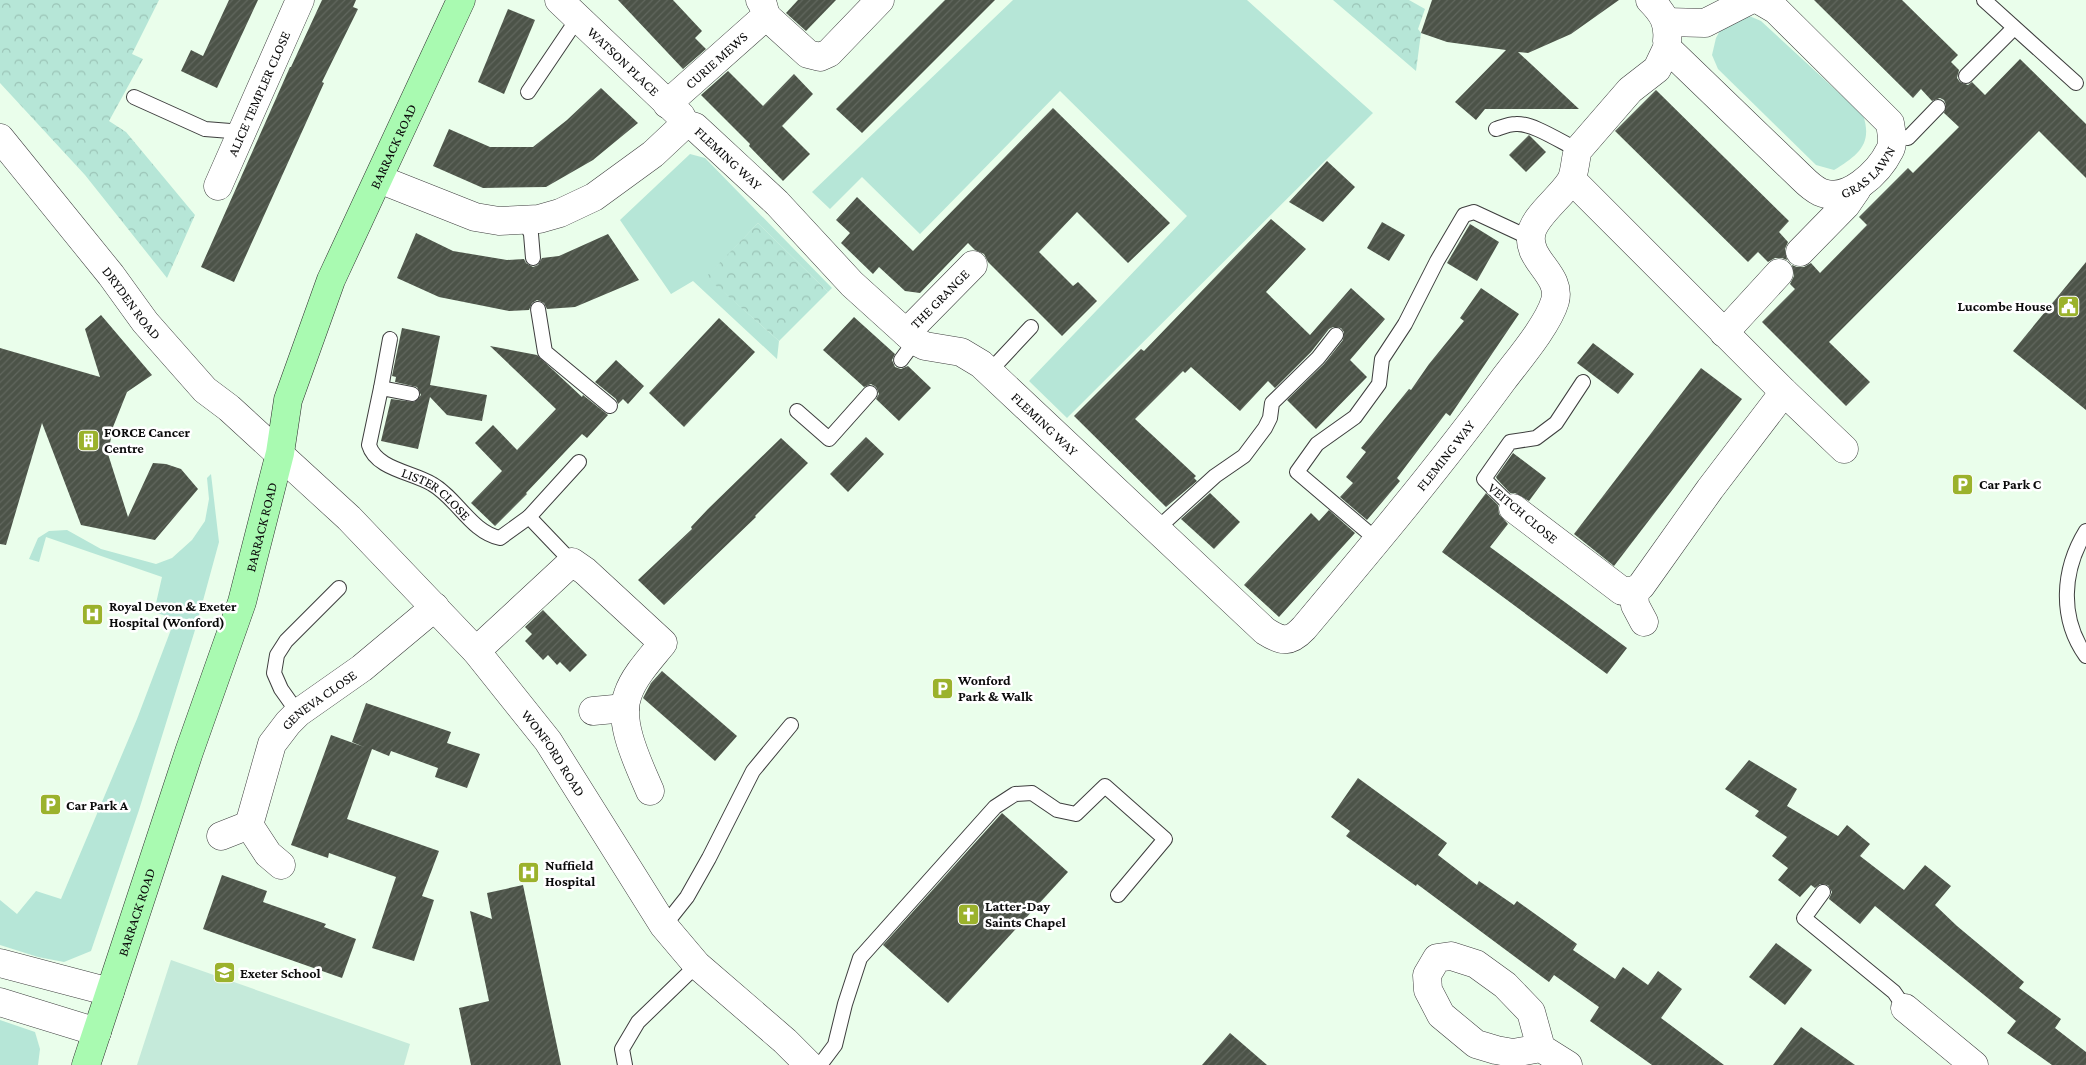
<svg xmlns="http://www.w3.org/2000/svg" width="2086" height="1065" font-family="'Crimson Pro',serif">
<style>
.grass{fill:#b6e6d7}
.park{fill:url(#park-crowns)}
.pitch{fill:#c5eada}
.building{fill:url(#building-hatch)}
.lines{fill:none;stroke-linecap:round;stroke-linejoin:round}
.lane-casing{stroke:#3e3e3e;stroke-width:16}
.street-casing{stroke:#3e3e3e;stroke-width:29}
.secondary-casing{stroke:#2d2d2d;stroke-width:29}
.lane{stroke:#fff;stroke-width:14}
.street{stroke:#fff;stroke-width:28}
.secondary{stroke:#a9fab1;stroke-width:28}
.labels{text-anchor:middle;stroke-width:5;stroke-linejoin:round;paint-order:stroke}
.street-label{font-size:14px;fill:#0b0b0b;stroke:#fff}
.poi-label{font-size:14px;font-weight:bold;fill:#0b0b0b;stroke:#fff;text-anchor:start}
</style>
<defs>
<pattern id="park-crowns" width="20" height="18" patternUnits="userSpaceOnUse" patternTransform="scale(1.25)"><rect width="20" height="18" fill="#b6e6d7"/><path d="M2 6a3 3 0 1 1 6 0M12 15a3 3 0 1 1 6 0" fill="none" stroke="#9bc4b7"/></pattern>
<pattern id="building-hatch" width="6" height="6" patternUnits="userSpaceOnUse" patternTransform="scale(1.25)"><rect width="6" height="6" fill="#4c5348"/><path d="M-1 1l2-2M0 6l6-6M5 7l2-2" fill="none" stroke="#61675e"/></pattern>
</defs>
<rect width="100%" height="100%" fill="#eafeeb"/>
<!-- grass -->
<g class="grass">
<path d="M1013,0H1247L1373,113L1067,418L1029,381L1187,216L1060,91L920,234L862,177L830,209L812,192Z"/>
<path d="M1747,15L1761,21L1863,115C1873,144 1858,155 1834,170L1816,165L1718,69L1712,55L1716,38L1722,27Z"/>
<path d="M690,154L705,158L832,288L828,292L758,223L707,277L779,341L777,359L693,281L671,294L620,220Z"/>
<path d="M211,474L219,542L195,630L139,810L91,951L64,962L38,957L0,945V900L17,914L36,891L61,899L137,719L175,619L154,612L162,577L46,537L39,562L29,559L38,538L49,531L67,530L101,549L156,564L172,558L192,540L205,521L209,499L207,478Z"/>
<path d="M0,1020L35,1032L40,1049L38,1065H0Z"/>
</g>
<!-- park -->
<g class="park">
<path d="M0,0H159L132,54L143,59L109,121L126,132L195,215L167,278L85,175L0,83Z"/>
<path d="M1333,0H1409L1425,9L1418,29L1421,33L1416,71Z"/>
<path d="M758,223L828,292L779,341L706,277Z"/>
</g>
<!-- pitch -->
<path class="pitch" d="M171,960L410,1044L404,1065H137Z"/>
<!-- building -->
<g class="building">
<path d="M229,0H258L217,88L181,71L191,50L203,56Z"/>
<path d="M322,0H356L353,7L358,9L322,82L324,83L234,282L201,267L290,67H291Z"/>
<path d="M618,0H673L702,31L695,38L706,49L683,69Z"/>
<path d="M798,0H836L806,31L786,13Z"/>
<path d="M945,0H995L862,133L836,109Z"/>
<path d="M1432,0H1619L1571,34L1528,53L1518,52L1579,109H1485L1476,120L1455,102L1506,50L1447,42L1421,33Z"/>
<path d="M1814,0H1902L1958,55L1951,62L1959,70L1957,78L1960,82L1968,85L1972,82L1985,95L2020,59L2086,124V178L2039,131L1829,342L1870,382L1846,406L1762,322L1795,289L1790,284L1794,276L1792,265L1797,267H1804L1811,263L1820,273L1867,225L1859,217L1908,168L1913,173L1959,127L1944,113L1946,105L1944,100L1940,98L1932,101L1921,89L1913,98Z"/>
<path d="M508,9L535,20L504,94L478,82Z"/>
<path d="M728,71L763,106L794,74L813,94L782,126L810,154L783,181L749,146L750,144L701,95Z"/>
<path d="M601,88L638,123L593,160L546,187L483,188L433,166L449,129L490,147H533L567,120Z"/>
<path d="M1656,90L1789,221L1779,232L1788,242L1785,249L1787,260L1782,258H1775L1768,262L1758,252L1748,262L1615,131Z"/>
<path d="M1053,108L1170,223L1128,263L1077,212L1039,252L1073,286L1078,282L1097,301L1062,336L988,262L984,254L975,250L968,243L920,293L905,291L879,267L873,274L841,243L850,233L836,220L857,197L913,251Z"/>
<path d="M1529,135L1546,152L1526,172L1509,155Z"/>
<path d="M1327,161L1355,187L1323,222L1289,202Z"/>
<path d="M1271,219L1306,249L1266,292L1310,335L1351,288L1385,319L1350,360L1367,377L1316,429L1287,400L1324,364L1343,340L1344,332L1341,328L1333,327L1329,329L1311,352L1275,388L1268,381L1240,411L1191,367L1185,373L1183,371L1135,419L1196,476L1194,478L1197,481L1166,507L1074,416L1141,349L1144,351Z"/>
<path d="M1382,222L1405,235L1389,261L1367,248Z"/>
<path d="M1470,224L1499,242L1477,281L1447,263Z"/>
<path d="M416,233L453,251L507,260L524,259L526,263L533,267L538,265L542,258L559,256L608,234L639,280L575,307L547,309L544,303L537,300L532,303L529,310L509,311L439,297L397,278Z"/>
<path d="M2086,262V410L2013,351Z"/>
<path d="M1481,288L1519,314L1450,416L1446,413L1397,478L1400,481L1367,520L1340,497L1353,483L1346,477L1366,452L1361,448L1409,389L1411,390L1429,364L1464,321L1460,318Z"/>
<path d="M101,315L152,375L127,392L113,427L108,454L128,517L153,463L166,464L181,469L198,489L155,540L81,525L42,423L6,545L0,544V348L100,377L85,329Z"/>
<path d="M854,317L895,354L892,360L895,367L901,369L908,366L931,388L899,421L876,399L879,394L876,387L871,384L864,387L823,350Z"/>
<path d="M719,318L755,352L684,427L649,393Z"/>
<path d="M402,328L440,336L430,385L487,395L482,421L447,415L430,397L418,449L381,441L391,399L414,402L421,395L417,387L395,382L396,377L392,376Z"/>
<path d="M1593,343L1634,374L1618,394L1577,363Z"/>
<path d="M490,346L537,355L582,397L583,395L608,415L587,438L582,434L526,493L527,494L495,526L471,503L502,471L475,443L493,425L517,450L556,409Z"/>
<path d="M616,360L644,386L628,404L623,399L618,404L616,399L595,382Z"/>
<path d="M1701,368L1742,399L1614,566L1574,534Z"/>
<path d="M866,437L884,454L848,492L830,474Z"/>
<path d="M781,438L808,463L755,516L756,517L664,605L638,580L692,529L691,527L708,509Z"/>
<path d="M1513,453L1546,478L1529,501L1515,493H1510L1497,479L1496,477Z"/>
<path d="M1210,493L1240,522L1214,549L1181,519Z"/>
<path d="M1486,493L1498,505L1499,514L1508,524L1490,547L1627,648L1607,674L1442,552Z"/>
<path d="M1329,510L1355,533L1279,617L1244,585L1311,513L1319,521Z"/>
<path d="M543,610L587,655L570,672L560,662L557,665L548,655L543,660L525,641L532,634L525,627Z"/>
<path d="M662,671L737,736L715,761L643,698L651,683Z"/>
<path d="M366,703L451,732L447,743L480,754L467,788L435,777L438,768L391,751L389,756L372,749L347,819L439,851L422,896L434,900L414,961L372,948L396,877L329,853L328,858L291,845L331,735L364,747L352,742Z"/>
<path d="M1749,760L1797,789L1787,806L1838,836L1847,825L1870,844L1860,856L1904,890L1925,865L1951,886L1935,905L1957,926L2024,982L2019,988L2061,1019L2055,1028L2086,1052V1065H2052L2007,1033L2016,1021L1875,906L1860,924L1829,899L1832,892L1828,885L1820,884L1815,888L1811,885L1800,897L1778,880L1788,868L1772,856L1787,837L1755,816L1759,811L1725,789Z"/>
<path d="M1358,778L1447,843L1438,855L1477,885L1479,881L1514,905L1517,901L1577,944L1573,950L1615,979L1623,967L1648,985L1658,971L1682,989L1661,1018L1724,1065H1652L1590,1021L1599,1007L1554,975L1549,982L1417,884L1416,886L1346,836L1350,831L1331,817Z"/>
<path d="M1002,813L1068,872L948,1003L883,945Z"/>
<path d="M222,875L267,891L263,902L326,924L324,927L356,939L342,978L203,929Z"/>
<path d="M523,885L561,1065H471L459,1008L489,1001L470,911L492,919L487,893Z"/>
<path d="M1776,943L1812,970L1785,1005L1749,977Z"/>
<path d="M1801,1027L1855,1065H1773Z"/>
<path d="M1230,1033L1267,1065H1202Z"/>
</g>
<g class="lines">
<defs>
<g id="lane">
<path d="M1984,0L2076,83"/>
<path d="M1966,76L2014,28"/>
<path d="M528,92L578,18"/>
<path d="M134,97L205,129L243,132"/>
<path d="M1496,129C1502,127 1509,124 1516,124C1533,123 1561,142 1578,150"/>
<path d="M1892,135L1908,138L1938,107"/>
<path d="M525,220L531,234L533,258"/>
<path d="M538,309L545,352L610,406"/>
<path d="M901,360L915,341"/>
<path d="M989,372L1031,327"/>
<path d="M381,388L390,339"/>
<path id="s1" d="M412,394L381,388L369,445C376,469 412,472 432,484C457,498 471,532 500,538L529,517L572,562"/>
<path d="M797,411L829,439L870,393"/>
<path d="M1513,508L1484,479L1510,442L1536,438L1556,423L1583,382"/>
<path d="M529,517L579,462"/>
<path d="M1157,529L1215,476L1244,456L1265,428L1270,418L1272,403L1318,358L1336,335"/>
<path d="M2086,531C2062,570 2059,618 2086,656"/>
<path d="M1377,540L1297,472L1317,444L1355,417L1379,384L1382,359L1405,324L1437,261L1464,215L1474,212L1530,238"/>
<path d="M298,713L281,689L274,673L277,655L286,641L339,588"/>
<path d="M1823,892L1804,918L1894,992L1905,1008"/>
<path d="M664,926L687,897L709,858L753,771L791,725"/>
<path d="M625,1065L622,1049L638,1022L697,965"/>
<path d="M820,1065L835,1045L845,1004L860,958L995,807L1015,794L1032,793L1057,810L1076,814L1105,786L1165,839L1118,895"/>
</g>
<g id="street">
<path id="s2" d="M559,0L681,116L685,124"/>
<path d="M1650,0C1663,13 1669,23 1667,41"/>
<path d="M766,16L808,54L820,57L829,53L880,0"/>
<path d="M1667,22L1705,23L1750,0"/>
<path id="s3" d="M667,104L766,16L763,5L760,0"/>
<path id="s4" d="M0,138L111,275L145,322L205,390L229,408L349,518L476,651L548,741L664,926L697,965L785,1041L809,1065"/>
<path id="s5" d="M379,179L475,217L499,221L539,219L560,213L594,197L653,154L685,124L695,127L777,203L852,284L915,341L925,346L961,352L981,364L1265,631C1282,642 1290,643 1304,628C1372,547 1440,466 1503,380C1518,360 1548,325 1555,301C1562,275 1528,261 1531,236C1532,218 1560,198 1570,182C1575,175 1575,159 1578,150L1630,90L1657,69L1667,48L1802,178C1807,183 1814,189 1820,192C1847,204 1879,172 1890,150C1894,142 1891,131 1890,123L1776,10L1759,0"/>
<path d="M1572,180L1784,392L1844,449"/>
<path id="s6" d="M218,186L300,0"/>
<path d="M1800,252L1846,205L1857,189"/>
<path id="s7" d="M906,333L973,265"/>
<path d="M1724,333L1779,273"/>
<path d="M1513,508L1622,591H1634L1641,586L1710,489L1784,392"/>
<path d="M1634,591L1635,605L1644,622"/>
<path d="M476,651L572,562L585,571L663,643C651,658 634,676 628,694C617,722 639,765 650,791"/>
<path d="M593,711L625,708"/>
<path d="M221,836L249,825"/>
<path id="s8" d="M281,865L268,854L249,825L272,744L288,723L298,713L362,668L435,607"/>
<path d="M0,963L110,992"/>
<path d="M0,1002L97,1032"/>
<path d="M1905,1008L1974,1065"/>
<path d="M1541,1048L1531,1012L1505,985L1476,964L1451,956L1437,958L1427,975L1428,990L1441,1015L1476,1044L1496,1050L1513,1053L1541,1048L1568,1065"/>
</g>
<g id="secondary">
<path id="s9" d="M86,1065L189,752L242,602L280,453L288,400L331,280L461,0"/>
</g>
</defs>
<!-- lane casing -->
<use href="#lane" class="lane-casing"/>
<!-- street casing -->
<use href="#street" class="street-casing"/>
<!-- secondary casing -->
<use href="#secondary" class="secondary-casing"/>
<!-- lane -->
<use href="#lane" class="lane"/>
<!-- street -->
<use href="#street" class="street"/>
<!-- secondary -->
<use href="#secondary" class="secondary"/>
</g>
<!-- icons -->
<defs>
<symbol id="civic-square" viewBox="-11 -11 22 22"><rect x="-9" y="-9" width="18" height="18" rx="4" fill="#9bb22c" stroke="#fff"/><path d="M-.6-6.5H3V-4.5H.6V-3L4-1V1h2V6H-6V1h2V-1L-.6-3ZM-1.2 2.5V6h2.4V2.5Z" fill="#fff"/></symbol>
<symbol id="building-square" viewBox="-11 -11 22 22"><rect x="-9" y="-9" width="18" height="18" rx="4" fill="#9bb22c" stroke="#fff"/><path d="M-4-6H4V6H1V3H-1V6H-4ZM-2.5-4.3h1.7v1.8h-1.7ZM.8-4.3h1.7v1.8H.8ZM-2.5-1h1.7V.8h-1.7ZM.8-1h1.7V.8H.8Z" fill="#fff"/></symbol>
<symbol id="parking-square" viewBox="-11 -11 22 22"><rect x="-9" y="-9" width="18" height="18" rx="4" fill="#9bb22c" stroke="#fff"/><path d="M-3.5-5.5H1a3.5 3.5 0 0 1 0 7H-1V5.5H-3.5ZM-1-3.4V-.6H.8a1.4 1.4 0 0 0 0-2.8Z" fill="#fff"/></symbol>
<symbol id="hospital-square" viewBox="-11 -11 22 22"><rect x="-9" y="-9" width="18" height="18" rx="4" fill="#9bb22c" stroke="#fff"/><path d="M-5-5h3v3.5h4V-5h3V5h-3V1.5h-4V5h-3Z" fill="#fff"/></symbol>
<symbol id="church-square" viewBox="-11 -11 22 22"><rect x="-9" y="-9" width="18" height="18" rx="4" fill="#9bb22c" stroke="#fff"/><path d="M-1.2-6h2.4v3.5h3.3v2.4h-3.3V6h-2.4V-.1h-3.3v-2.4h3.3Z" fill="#fff"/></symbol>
<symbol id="school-square" viewBox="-11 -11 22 22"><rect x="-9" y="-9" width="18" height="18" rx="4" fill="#9bb22c" stroke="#fff"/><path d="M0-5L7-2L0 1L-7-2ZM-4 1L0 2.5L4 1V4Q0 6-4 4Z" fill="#fff"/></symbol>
</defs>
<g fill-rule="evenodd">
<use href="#civic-square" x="2056" y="294" width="25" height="25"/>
<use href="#building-square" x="76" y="428" width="25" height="25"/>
<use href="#parking-square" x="1950" y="472" width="25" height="25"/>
<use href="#hospital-square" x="80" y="602" width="25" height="25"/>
<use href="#parking-square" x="930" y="676" width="25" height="25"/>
<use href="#parking-square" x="38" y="792" width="25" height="25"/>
<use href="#hospital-square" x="516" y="860" width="25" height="25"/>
<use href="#church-square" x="956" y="902" width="25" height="25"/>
<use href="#school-square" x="212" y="960" width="25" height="25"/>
</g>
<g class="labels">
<!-- street labels -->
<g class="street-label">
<text dy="5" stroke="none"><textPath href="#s3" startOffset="66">CURIE MEWS</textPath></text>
<text dy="5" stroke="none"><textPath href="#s2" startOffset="89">WATSON PLACE</textPath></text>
<text dy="5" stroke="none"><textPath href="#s6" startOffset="101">ALICE TEMPLER CLOSE</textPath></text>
<text dy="5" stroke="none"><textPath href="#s9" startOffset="971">BARRACK ROAD</textPath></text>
<text dy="5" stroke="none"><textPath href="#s5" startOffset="400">FLEMING WAY</textPath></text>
<text dy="5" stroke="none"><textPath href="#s5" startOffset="2156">GRAS LAWN</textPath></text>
<text dy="5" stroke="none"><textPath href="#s7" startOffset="48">THE GRANGE</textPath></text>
<text dy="5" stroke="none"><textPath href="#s4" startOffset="211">DRYDEN ROAD</textPath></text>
<text dy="5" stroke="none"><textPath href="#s5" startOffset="820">FLEMING WAY</textPath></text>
<text dy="5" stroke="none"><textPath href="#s5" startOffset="1390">FLEMING WAY</textPath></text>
<text dy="5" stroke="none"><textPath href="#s1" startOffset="175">LISTER CLOSE</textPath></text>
<text transform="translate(1523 513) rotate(40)" y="5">VEITCH CLOSE</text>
<text dy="5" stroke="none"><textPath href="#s9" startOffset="566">BARRACK ROAD</textPath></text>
<text dy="5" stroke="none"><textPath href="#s8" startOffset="201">GENEVA CLOSE</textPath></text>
<text dy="5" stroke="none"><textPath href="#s4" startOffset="830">WONFORD ROAD</textPath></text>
<text dy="5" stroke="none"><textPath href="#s9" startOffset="161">BARRACK ROAD</textPath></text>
</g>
<!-- poi labels -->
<g class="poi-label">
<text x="2052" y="311" text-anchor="end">Lucombe House</text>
<text x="104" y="437">FORCE Cancer<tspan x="104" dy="16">Centre</tspan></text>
<text x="1979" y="489">Car Park C</text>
<text x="109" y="611">Royal Devon &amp; Exeter<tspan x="109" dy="16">Hospital (Wonford)</tspan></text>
<text x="958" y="685">Wonford<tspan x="958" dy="16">Park &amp; Walk</tspan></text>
<text x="66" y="810">Car Park A</text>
<text x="545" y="870">Nuffield<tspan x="545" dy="16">Hospital</tspan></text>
<text x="985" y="911">Latter-Day<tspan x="985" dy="16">Saints Chapel</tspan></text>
<text x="240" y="978">Exeter School</text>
</g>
</g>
</svg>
